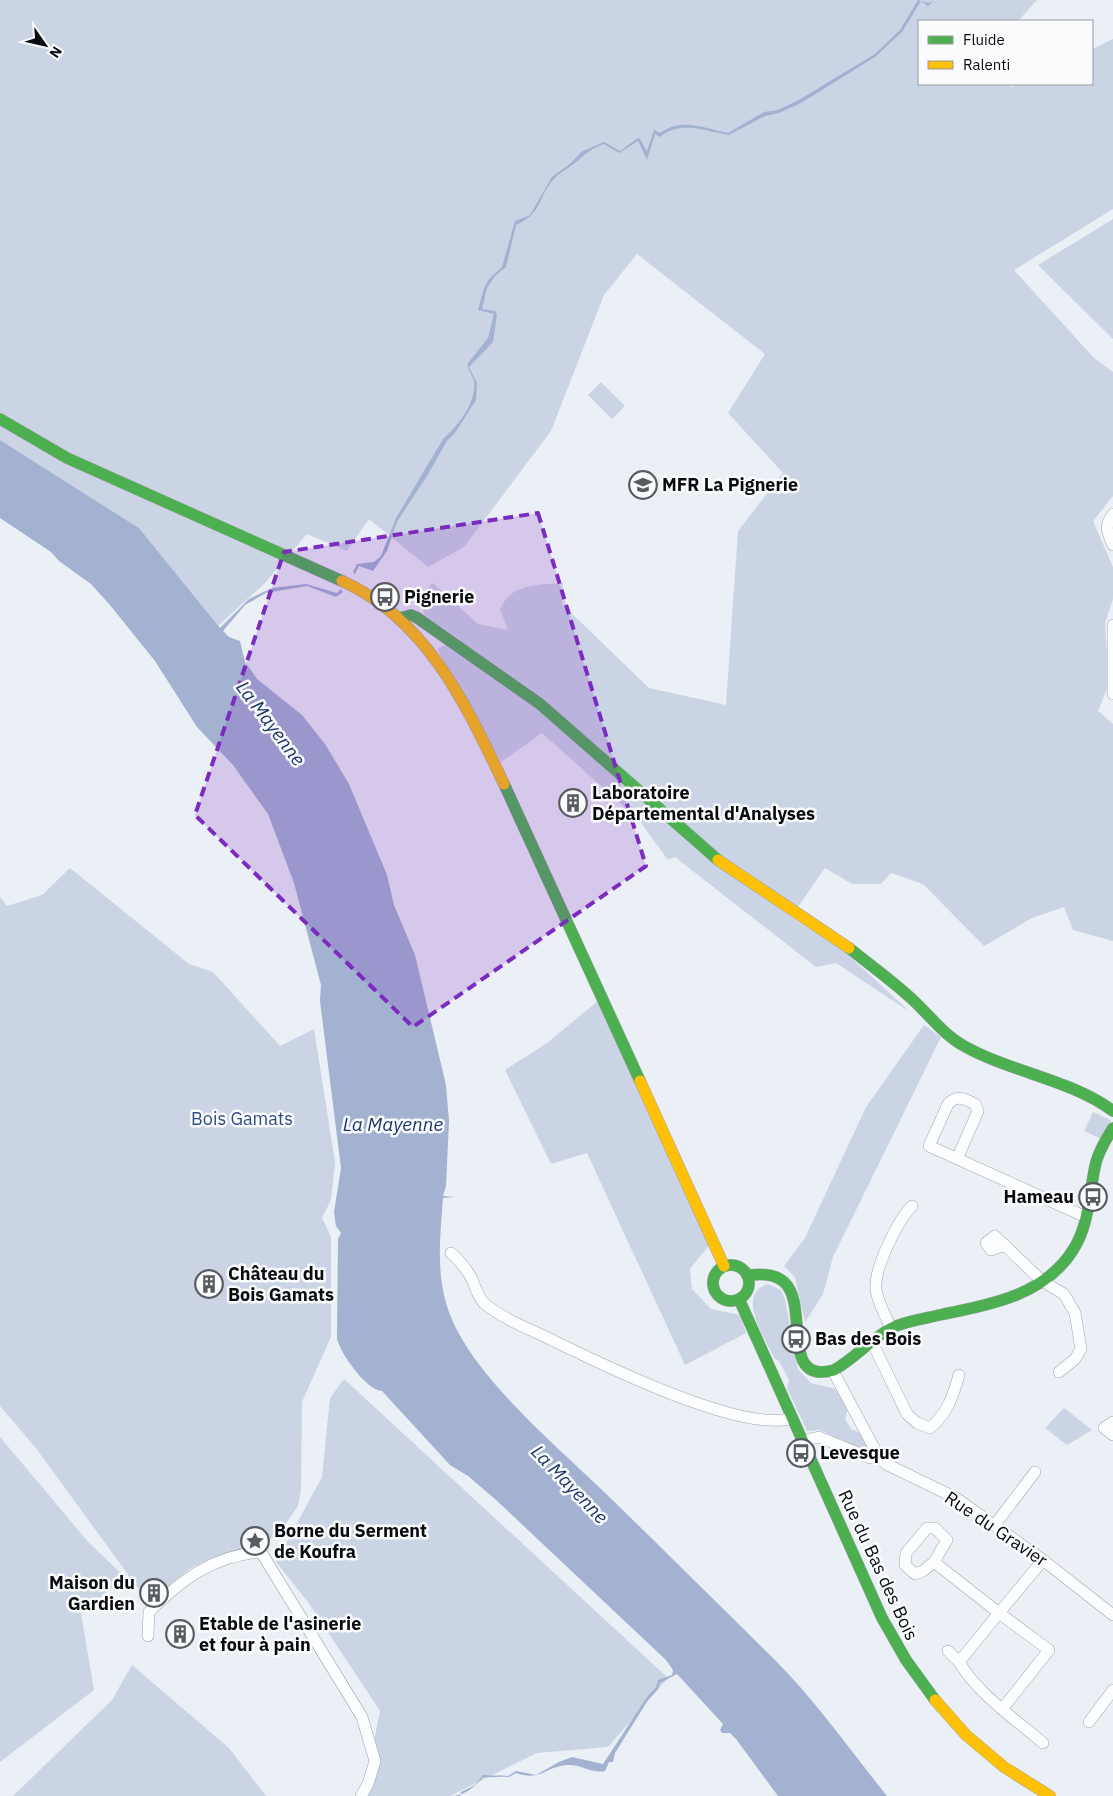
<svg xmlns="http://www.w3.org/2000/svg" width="1113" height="1796" font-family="'IBM Plex Sans',sans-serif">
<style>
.green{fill:#cbd4e5}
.water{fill:#a2b2d0}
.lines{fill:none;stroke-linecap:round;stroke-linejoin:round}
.street-casing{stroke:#a1a4a8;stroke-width:12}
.fast-casing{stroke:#a1a4a8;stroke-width:12}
.slow-casing{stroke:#a1a4a8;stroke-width:12}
.street{stroke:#fcfdfe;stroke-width:11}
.fast{stroke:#4caf50;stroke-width:11}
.slow{stroke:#ffc107;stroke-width:11}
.marked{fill:#7b2cbf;fill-opacity:0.2;stroke:#7b2cbf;stroke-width:4;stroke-dasharray:10 6;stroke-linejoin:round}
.labels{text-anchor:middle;stroke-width:5;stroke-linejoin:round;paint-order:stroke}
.poi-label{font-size:18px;font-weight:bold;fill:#090b0f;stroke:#f9fbfd;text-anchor:start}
.park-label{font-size:18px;fill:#304c81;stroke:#f9fbfd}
.street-label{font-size:18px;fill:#090b0f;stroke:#f9fbfd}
.water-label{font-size:19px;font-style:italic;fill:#1c3669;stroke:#f9fbfd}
</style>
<rect width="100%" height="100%" fill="#ebeff6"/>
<!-- green -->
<g class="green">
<path d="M0,0H1037L1018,21H919V84H1010L1011,87L1018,84H1092V49L1113,39V209L1014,270L1093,357L1113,372V496L1093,521L1113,567V599L1105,623L1109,684L1098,711L1113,724V941L1073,930L1064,907L1032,918L984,946L923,884L891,873L881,884H852L825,868L791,917L845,952L910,1012L836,963L816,967L675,857L668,860L638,819L542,733L501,762L437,649L459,639L425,616L419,596L433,583L478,624L508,630L500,609C511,583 539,585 563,583L562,604L649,688L726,705L738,531L783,473L728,413L765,354L637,254L604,295L551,431L464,547L428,567L369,519L347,551L307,534L264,584L218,626L139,528L0,440Z"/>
<path d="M1113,219V339L1038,265Z"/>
<path d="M601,382L625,406L612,419L588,395Z"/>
<path d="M70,868L189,964L213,972L280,1046L314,1029L335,1162L331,1200L322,1218L331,1237V1337L302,1402L301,1489L298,1506L284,1526L273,1537L256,1547L209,1559L189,1569L165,1589L143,1595L35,1447L0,1406V897L7,906L42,895Z"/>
<path d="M598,1001L710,1244L690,1269L692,1289L711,1309L740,1315L746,1333L685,1365L587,1153L551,1164L505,1070L547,1043Z"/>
<path d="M924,1025L941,1037L833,1257L823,1294L805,1322L795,1277L784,1266L805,1238L866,1107Z"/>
<path d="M1093,1112L1111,1120L1102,1139L1084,1131Z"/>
<path d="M768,1284L781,1290L785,1299L798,1369L811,1383L835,1389L848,1408L845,1419L851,1429L862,1434L868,1449L866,1451L820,1430L807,1431L787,1388L789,1380L779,1361L774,1358C765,1338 735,1294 768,1284Z"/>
<path d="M344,1379L668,1678L608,1747L537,1753L450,1796H363L380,1711L308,1602L276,1562L322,1477L330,1398Z"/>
<path d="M1064,1408L1092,1430L1067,1445L1045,1428Z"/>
<path d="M0,1437L89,1543L125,1577L81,1613L94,1690L0,1762Z"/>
<path d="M132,1665L229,1748L266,1796H13L112,1700Z"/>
</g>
<!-- water -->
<g class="water">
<path d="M918,0L929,3L934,0L928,6L921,1L902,32L875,57L801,103L779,113L765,116L729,135C705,131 680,120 660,137L655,134L647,160L638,141L619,153L604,144C586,151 586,155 572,165C566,170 559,173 554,179C537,198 543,213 516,225L506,267L495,276L487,288L482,309L495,311L497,314L493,342L469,367L477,383L476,400L455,433L447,441L427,476L397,522L387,551L373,571L359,566L355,574L353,572L357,564L374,562L381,556L396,518L443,439C458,426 477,402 474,381C472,374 467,370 468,363L488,338L494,314L478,310L484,288L489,279L502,267L515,221L530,215L552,177L571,163L581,152L604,142L620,151L638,138L640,139L647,151L654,130L660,133C682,117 704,128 728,133L764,112L778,110L797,101L875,54L900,30Z"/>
<path d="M0,440L139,528L220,628L249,599L272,588L306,584L337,593L341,589L343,592L336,597L307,586L266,593L245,605L223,631L229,637L240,641L245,662L257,679L302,715L325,744L349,784L387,875L394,905L415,955L446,1085L449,1121L446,1186L443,1196L454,1197L443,1198C440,1239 435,1278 451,1317C475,1377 553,1443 600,1488C658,1544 716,1602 774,1659C816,1701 850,1750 887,1796H778L736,1739L730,1733H722L720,1730L723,1724L677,1674L660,1683L658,1689L648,1700L615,1753L613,1762H609L605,1771C592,1774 582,1765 570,1765C546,1765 542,1782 516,1773L509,1777C500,1776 493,1778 483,1777C474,1788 464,1796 450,1796H460L461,1792L475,1785L483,1775C492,1776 499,1775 508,1776L516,1771L536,1775L559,1762L572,1757L603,1764L647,1697L656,1687L658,1680L672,1675L673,1670L666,1660L495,1499L468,1476L450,1465L382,1391C367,1391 339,1352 337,1338L338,1239L341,1233L336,1226L334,1212L341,1168L320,1001L321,985L294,883L268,814L233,765L197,727L155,661L110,605L91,584L59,561L51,552L0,518Z"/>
</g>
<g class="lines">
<defs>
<g id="street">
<path d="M1113,514C1104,526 1107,532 1113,545"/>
<path d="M1113,625V694"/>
<path d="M957,1159L978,1111L975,1104C965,1099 957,1094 948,1104L929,1146L1086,1217"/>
<path d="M1005,1245L991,1250L986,1243L995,1236L1042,1281L1064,1294L1075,1313L1081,1349L1075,1359L1059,1372"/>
<path d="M451,1253C459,1260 467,1270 472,1279C475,1287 478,1297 484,1303C504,1320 530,1329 554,1341C601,1364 743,1434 792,1418"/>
<path d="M891,1328C886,1317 877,1301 876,1289C874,1268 898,1220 912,1206"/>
<path d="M873,1344L907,1414L917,1423L930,1428C948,1413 953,1396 959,1375"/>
<path d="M833,1371L879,1457L886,1464L956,1498L1043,1560L1113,1615"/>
<path d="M1113,1422L1104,1428L1113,1435"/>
<path d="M802,1441L819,1437L870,1458L879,1457"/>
<path d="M994,1526L1035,1472"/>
<path d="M934,1562L923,1571L915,1574L905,1565L906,1553L927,1528H935L947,1540L934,1562L999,1613L959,1662C978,1694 1015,1719 1043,1743"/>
<path d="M148,1636L149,1612C181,1580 214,1555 261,1552L362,1717L375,1761L368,1784L361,1796"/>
<path d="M948,1651L959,1662"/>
<path d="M1003,1708L1049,1650L999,1613L1043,1560"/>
<path d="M1089,1722L1113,1690"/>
</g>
<g id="fast">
<path d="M0,419L67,458L342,581"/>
<path d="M400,618L411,615L416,617L540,704L718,860"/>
<path d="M504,784L640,1081"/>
<path d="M849,948C870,965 894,982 914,1001C930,1016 944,1035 964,1046C1010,1072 1072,1080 1113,1111"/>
<circle cx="731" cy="1283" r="18"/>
<path d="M747,1275C759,1274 774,1273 784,1282C810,1305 779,1386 834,1370C856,1358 873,1336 896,1326C911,1320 928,1318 944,1314C991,1305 1046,1294 1073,1250C1090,1224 1089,1191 1096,1162C1100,1149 1106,1139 1113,1128"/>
<path d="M739,1299L882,1618L906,1660L935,1700"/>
</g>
<g id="slow">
<path d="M342,581C427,619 466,705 504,784"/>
<path d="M718,860L849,948"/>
<path d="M640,1081L724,1266"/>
<path d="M935,1700L966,1735L1004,1767L1050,1796"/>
</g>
</defs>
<!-- street casing -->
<use href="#street" class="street-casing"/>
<!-- fast casing -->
<use href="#fast" class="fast-casing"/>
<!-- slow casing -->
<use href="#slow" class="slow-casing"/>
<!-- street -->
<use href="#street" class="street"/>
<!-- fast -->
<use href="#fast" class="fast"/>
<!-- slow -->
<use href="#slow" class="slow"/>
</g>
<!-- marked area -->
<path class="marked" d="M538,513L646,866L413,1027L195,815L284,552Z"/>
<!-- icons -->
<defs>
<symbol id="university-ring" viewBox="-11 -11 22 22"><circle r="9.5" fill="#f9fbfd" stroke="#585b60" stroke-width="1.5"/><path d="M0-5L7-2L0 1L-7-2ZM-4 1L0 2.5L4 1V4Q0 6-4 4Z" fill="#585b60"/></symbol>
<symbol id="bus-ring" viewBox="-11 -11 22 22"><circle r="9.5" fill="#f9fbfd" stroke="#585b60" stroke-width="1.5"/><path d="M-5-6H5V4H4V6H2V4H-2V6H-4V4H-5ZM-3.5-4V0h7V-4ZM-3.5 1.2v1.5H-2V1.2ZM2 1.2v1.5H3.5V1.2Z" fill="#585b60"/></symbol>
<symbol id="building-ring" viewBox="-11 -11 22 22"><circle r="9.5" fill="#f9fbfd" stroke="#585b60" stroke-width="1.5"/><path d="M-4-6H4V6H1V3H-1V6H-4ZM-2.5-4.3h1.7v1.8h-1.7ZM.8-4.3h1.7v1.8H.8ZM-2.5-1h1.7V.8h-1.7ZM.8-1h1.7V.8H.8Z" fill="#585b60"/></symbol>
<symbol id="sight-ring" viewBox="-11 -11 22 22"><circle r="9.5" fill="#f9fbfd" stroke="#585b60" stroke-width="1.5"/><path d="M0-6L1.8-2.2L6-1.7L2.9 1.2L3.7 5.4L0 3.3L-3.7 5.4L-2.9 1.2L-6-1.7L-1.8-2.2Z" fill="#585b60"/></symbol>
</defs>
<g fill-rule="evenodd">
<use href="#university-ring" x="627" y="469" width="32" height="32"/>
<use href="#bus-ring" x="369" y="581" width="32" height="32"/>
<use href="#building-ring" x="557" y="787" width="32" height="32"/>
<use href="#bus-ring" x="1077" y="1181" width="32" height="32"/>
<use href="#building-ring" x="193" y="1268" width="32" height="32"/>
<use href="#bus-ring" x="780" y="1323" width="32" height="32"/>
<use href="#bus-ring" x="785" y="1437" width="32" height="32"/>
<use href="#sight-ring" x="239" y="1525" width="32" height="32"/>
<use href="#building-ring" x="138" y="1577" width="32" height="32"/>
<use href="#building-ring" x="164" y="1618" width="32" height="32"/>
</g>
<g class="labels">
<!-- poi labels -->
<g class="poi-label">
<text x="662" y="491">MFR La Pignerie</text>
<text x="404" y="603">Pignerie</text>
<text x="592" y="799">Laboratoire<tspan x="592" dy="21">Départemental d'Analyses</tspan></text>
<text x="1074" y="1203" text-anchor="end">Hameau</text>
<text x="228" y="1280">Château du<tspan x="228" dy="21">Bois Gamats</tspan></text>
<text x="815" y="1345">Bas des Bois</text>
<text x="820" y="1459">Levesque</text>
<text x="274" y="1537">Borne du Serment<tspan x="274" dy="21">de Koufra</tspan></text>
<text x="135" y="1589" text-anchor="end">Maison du<tspan x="135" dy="21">Gardien</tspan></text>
<text x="199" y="1630">Etable de l'asinerie<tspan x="199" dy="21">et four à pain</tspan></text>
</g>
<!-- park labels -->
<g class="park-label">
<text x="242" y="1125">Bois Gamats</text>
</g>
<!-- street labels -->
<g class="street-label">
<text transform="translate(996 1529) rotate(34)" y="6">Rue du Gravier</text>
<text transform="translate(878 1565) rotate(65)" y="6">Rue du Bas des Bois</text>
</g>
<!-- water labels -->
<g class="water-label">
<text transform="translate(271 723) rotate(53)" y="7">La Mayenne</text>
<text x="393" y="1131">La Mayenne</text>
<text transform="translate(570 1484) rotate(46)" y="7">La Mayenne</text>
</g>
</g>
<!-- legend -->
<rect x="918" y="20" width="175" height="65" fill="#f9fbfd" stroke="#999b9e"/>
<rect x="928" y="36" width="25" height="8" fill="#4caf50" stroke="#999b9e"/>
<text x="963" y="45" font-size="15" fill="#090b0f">Fluide</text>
<rect x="928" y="61" width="25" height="8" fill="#ffc107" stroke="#999b9e"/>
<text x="963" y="70" font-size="15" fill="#090b0f">Ralenti</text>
<!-- north arrow -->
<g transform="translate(45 45) rotate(124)" stroke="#f9fbfd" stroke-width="4" paint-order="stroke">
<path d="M0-4L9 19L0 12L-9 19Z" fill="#090b0f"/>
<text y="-8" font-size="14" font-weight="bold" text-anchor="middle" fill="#090b0f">N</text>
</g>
</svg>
